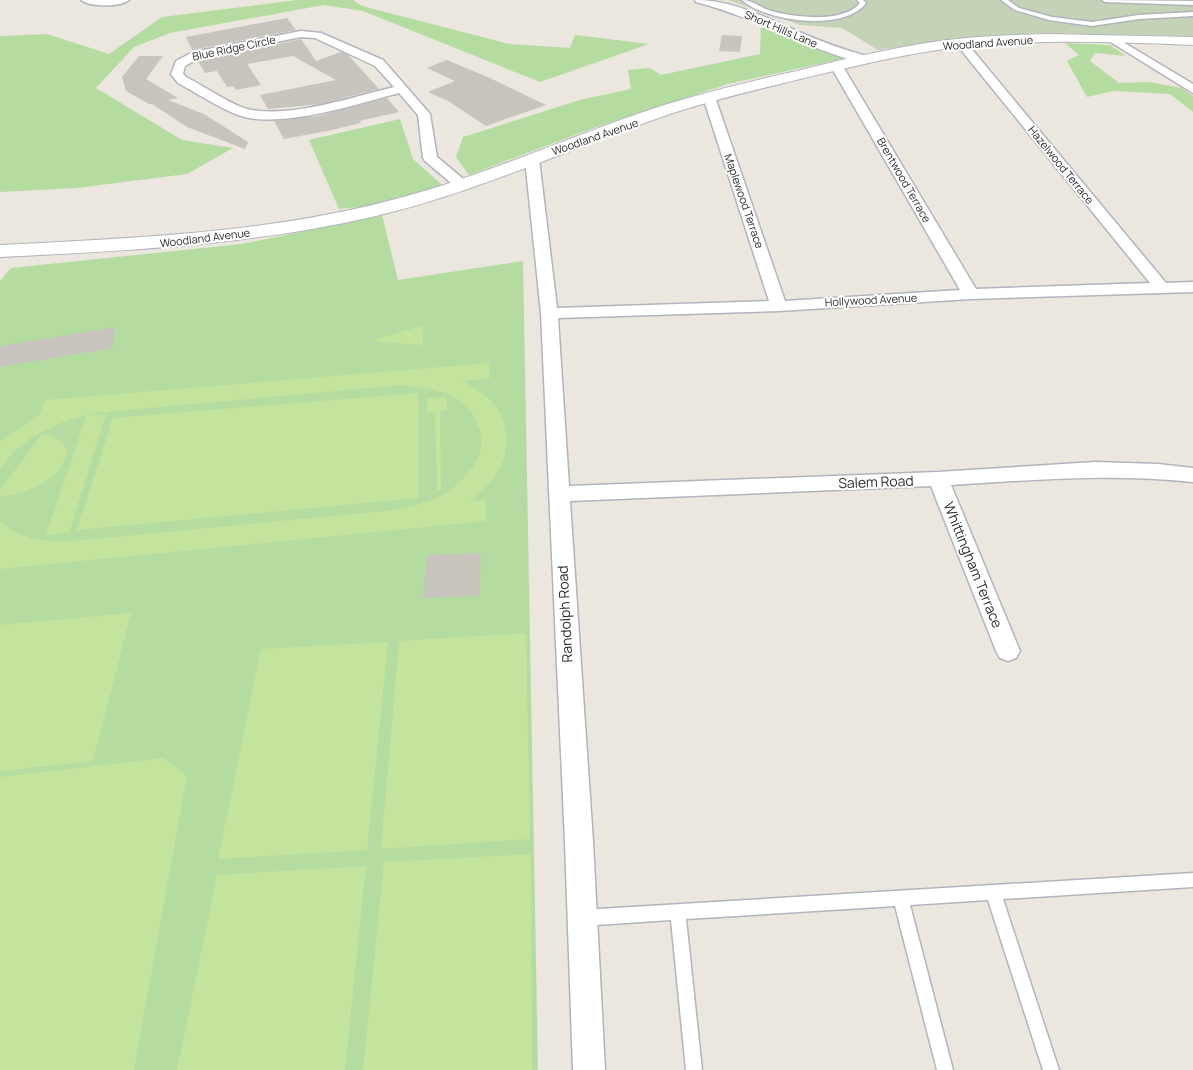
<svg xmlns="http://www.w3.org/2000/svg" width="1193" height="1070" font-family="Manrope,sans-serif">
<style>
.green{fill:#b4dca0}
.cemetery{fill:#c4d3b7}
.pitch{fill:#c4e39d}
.building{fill:#c7c4bd}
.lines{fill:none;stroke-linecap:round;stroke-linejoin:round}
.service-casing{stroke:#b2b4bd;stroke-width:3}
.minor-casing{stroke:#b2b4bd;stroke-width:3}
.tertiary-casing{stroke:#b2b4bd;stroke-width:2}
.service{fill:#fff;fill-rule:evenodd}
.minor{fill:#fff;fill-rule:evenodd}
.tertiary{fill:#fff;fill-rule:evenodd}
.labels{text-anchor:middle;stroke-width:4;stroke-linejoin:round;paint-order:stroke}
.far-street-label{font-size:11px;fill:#2b2b2b;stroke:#fff}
.street-label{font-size:14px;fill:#2b2b2b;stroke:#fff}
</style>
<rect width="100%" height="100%" fill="#ebe6de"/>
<!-- green -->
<g class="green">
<path d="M297,0H353L362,6L509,44L570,48L575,35L649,44L540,82L363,11L324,5L170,33L134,47L96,88L182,140L233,148L187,174L77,188L0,192V36L47,34L109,54L162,17Z"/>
<path d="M761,25L846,58L728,84L599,126L469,175L456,157L463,137L580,100L631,89L628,70L650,68L661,75L760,54Z"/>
<path d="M1065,43L1110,45L1126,56L1095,53L1090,61L1119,83L1149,82L1181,88L1193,96V112L1170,94L1114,91L1087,97L1067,61L1079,55Z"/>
<path d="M400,119L413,159L442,185L370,206L339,209L309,140Z"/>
<path d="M382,215L398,280L523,261L538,1070H0V281L11,268L242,244Z"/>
</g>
<!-- cemetery -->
<path class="cemetery" d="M728,0H1193V36L1042,33L952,39L878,50L842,28L800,25Z"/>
<!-- pitch -->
<g class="pitch">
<path d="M421,326L424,332L422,345L371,341Z"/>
<path d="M489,363L490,378L463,381C473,388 486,394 494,404C508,421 511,450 499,470C492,482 481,491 471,501L486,500V521L0,569V521C15,537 41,541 62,542L396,510C416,505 437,501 453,488C461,481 471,472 476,462C490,434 474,405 446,394C432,388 417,387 401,385L94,413C62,421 16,438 0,470V441L39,416L45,400Z"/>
<path d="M418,393V498L77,530L113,418Z"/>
<path d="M446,397L447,410L440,411L441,490H437L435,412H427V399Z"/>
<path d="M106,414L69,533L46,535L86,416Z"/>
<path d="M42,434C55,437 61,439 68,451C61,481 28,494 0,496V490Z"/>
<path d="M131,613L93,761L0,771V625Z"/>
<path d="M526,633L530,839L381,849L399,641Z"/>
<path d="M388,642L367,850L218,859L261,649Z"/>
<path d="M164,758L187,776L134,1070H0V777Z"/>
<path d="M531,854L532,1070H363L384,862Z"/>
<path d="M366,866L345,1070H177L217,875Z"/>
</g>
<!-- building -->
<g class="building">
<path d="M287,18L296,30L192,50L186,37Z"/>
<path d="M722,35L742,36L740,52L719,51Z"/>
<path d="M301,39L316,61L341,52L348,55L379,89L320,104L268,109L260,95L336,80L293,56L247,64L261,85L236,90L233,86L227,87L217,71L205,73L198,61Z"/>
<path d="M139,56H163L146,79L178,98L168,100L204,114L248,142L245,149L187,127L152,104H149L126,91L122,77Z"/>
<path d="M447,60L492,79L546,105L486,126L448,101L428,92L455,81L427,68Z"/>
<path d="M387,98L399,112L359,121L361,123L332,130L284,139L274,121L318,116Z"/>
<path d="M115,327L113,348L0,367V346Z"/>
<path d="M481,553L479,596L423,598L427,555Z"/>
</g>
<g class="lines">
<defs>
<g id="service">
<path d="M742,0C752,0 761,8 771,11C794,17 843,24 860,3L857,0H863L866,3C845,32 766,22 742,0Z"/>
<path d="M1001,0H1008L1019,8L1052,17L1092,22L1139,15L1193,12V16L1139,19L1092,26L1049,20L1015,10Z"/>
<path d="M1102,0L1193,1V5L1105,2Z"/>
<path d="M1193,873V887L1003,899L1059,1070H1043L988,900L910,905L953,1070H937L895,906L686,919L702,1070H686L671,920L582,926L577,923L574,918L577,913L582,910Z"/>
</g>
<g id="minor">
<path d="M81,0H129C121,7 89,7 81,0Z"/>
<path d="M695,0C734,0 769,19 804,34C825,43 845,50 866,56L868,59L862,63C805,48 754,17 696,2Z"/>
<path d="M301,31L321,33L383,60L430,114L437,157L467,182L469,185L467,188H457L425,161L423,158L418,115L399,93C357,104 279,130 238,115C217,107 197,93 178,83L171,74L176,61L193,52ZM301,37L315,38L375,66L394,87C353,97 288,119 247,109C232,105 202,85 186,77L183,74L185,66L201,57Z"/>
<path d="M1113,36L1193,84V93L1109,41L1107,39Z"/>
<path d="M961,40L965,41L1166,283L1193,282V292L971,299L779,311L558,318L569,486L938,472L1095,462L1158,464L1193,468V482C1110,473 1033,480 951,485L1020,651L1016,658L1008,661L1000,658L996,651L931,486L570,501L593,842L605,1070H573L565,842L541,313L525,159L532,155L539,159L557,308L769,301L703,97L709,93L715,97L785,301L960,290L830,65L836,61L842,65L976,289L1150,283L957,45L955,43L957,41Z"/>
</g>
<path id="tertiary" d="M1047,34L1193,37V45C1115,42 1037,39 960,47C907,53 855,66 804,78C760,89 716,99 673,113C572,147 476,193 372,217C250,245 124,251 0,257V245C136,238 275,233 407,196C493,172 576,134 661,106C706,92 751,81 797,71C844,59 891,48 940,41C975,36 1011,35 1047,34Z"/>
</defs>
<!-- service casing -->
<use href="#service" class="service-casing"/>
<!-- minor casing -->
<use href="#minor" class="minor-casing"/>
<!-- tertiary casing -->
<use href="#tertiary" class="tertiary-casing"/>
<!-- service -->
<use href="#service" class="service"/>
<!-- minor -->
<use href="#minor" class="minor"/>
<!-- tertiary -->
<use href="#tertiary" class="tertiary"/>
</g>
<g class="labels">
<!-- far-street labels -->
<g class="far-street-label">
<text transform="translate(781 29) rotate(23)" y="4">Short Hills Lane</text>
<text transform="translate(988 43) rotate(-4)" y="4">Woodland Avenue</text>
<text transform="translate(234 48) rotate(-12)" y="4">Blue Ridge Circle</text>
<text transform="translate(595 137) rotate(-19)" y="4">Woodland Avenue</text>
<text transform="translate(1061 165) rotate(51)" y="4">Hazelwood Terrace</text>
<text transform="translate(904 180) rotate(60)" y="4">Brentwood Terrace</text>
<text transform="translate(744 201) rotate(71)" y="4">Maplewood Terrace</text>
<text transform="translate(205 238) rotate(-7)" y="4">Woodland Avenue</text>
<text transform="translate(871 300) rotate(-3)" y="4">Hollywood Avenue</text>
</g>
<!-- street labels -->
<g class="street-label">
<text transform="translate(876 482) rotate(-2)" y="5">Salem Road</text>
<text transform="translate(973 565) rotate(68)" y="5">Whittingham Terrace</text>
<text transform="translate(565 614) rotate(-93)" y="5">Randolph Road</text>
</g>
</g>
</svg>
